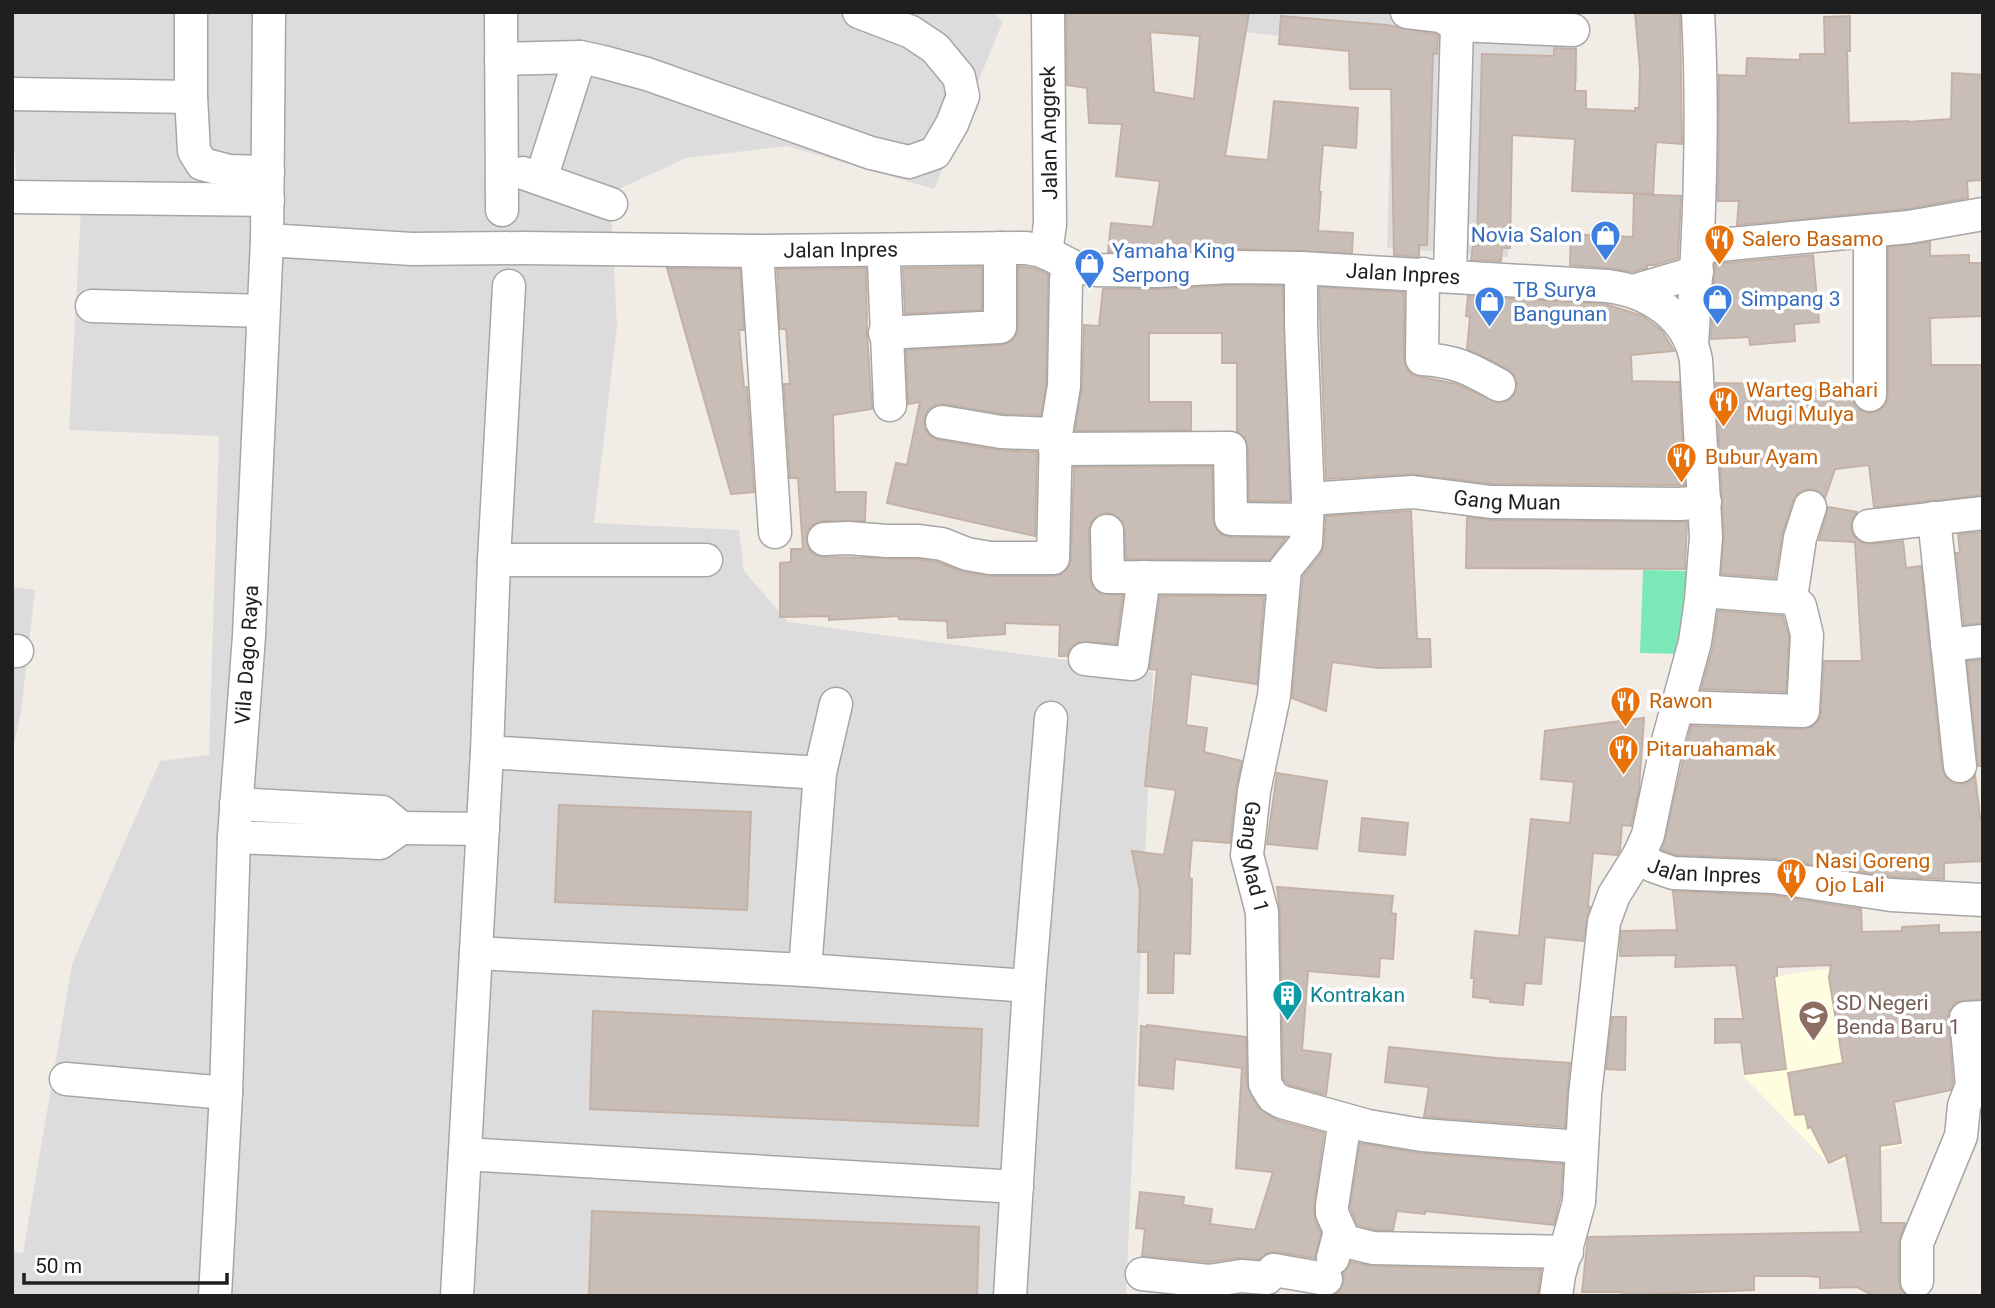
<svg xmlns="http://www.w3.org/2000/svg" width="1995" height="1308" font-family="Roboto,sans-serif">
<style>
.residential{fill:#dddcdc}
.education{fill:#fffddf}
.pitch{fill:#7be8b8}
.building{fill:#c9beb7;stroke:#c4b1a5;stroke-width:2;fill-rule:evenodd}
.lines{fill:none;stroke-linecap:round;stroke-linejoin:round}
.minor-casing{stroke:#a6a6a6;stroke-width:35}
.minor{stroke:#fff;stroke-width:32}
.labels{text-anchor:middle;stroke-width:7;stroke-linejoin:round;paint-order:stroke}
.street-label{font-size:21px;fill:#1f1f1f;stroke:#fff}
.shop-label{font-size:21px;fill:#366cbe;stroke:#fff;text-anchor:start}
.food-label{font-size:21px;fill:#c56008;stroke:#fff;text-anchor:start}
.culture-label{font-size:21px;fill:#0d838f;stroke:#fff;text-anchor:start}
.education-label{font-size:21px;fill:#785e54;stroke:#fff;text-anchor:start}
</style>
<rect width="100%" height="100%" fill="#f1ece5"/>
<!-- residential -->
<g class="residential">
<path d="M12,12H993L1003,21L934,189L787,146L686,158L610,193L617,326L594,523L739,530L744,571L788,622L1153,672L1126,1296H12V1252L23,1253L72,964L160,761L209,755L219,436L69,430L81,210L17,182L12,123Z"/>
<path d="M1112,12H1576L1578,82L1512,80L1508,257L1387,248L1393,48L1113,18Z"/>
<path d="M12,587L35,590L21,712L12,753Z"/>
</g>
<!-- education -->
<path class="education" d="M1872,962L1903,1145L1829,1164L1744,1077L1738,982Z"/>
<!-- pitch -->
<path class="pitch" d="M1643,570L1687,571L1685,654L1640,653Z"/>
<!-- building -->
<g class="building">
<path d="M1066,12H1249L1225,156L1268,160L1274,101L1358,108L1356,148L1323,145L1319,192H1321L1318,231L1353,233L1352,253L1231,249L1157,253L1108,252L1111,223L1153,227L1160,181L1116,176L1122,124L1089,123L1087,88L1067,85ZM1150,32L1200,36L1194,99L1154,92Z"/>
<path d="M1635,12H1680L1682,144L1656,142L1653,194L1572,191L1575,139L1512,135L1510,248H1502L1501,261L1471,260L1473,246H1477L1482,54L1554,56V48L1576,49L1575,91H1586V109L1635,111V108H1639L1640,70Z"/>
<path d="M1281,16L1387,25L1438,35L1437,54L1433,53L1427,245H1419V257L1394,255L1391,89H1350L1349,51L1279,44Z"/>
<path d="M1850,16V51H1847L1849,123L1908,121V122L1951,119L1952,73L1983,75V180L1967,181L1968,198L1907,209L1737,225L1739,201H1718L1719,75L1746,76L1747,58L1800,60V54H1825L1824,17Z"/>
<path d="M1634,194L1681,196L1678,258L1655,265H1647V268L1631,272L1608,268L1570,265L1571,234L1633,237Z"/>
<path d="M1930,242V256L1969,255V263H1983V316L1930,318L1931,365H1983V495L1874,507L1869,465L1835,469L1825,498L1816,490L1807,489L1798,493L1793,501L1782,535L1775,578L1721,574L1724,536L1716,383L1761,384V386H1777V389L1852,390L1854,404L1860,410L1869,413L1880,410L1886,404L1888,395V247Z"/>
<path d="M1813,255L1819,322L1794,324L1795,341L1750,345L1749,337L1711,339L1715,264Z"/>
<path d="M1018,266L1037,269L1048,274L1046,384L1041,415L1003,414L944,404L935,405L928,410L924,420L925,429L930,436L939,440L998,450L1037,452L1035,536L887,503L896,463L907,465L920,402L908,404L906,350L1001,345L1010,342L1016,335L1018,327Z"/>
<path d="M982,267V310L905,314L903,268Z"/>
<path d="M667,268L740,269L744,330H739L741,357L744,387H747L754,492L731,494Z"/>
<path d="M866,268L867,333L872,409L833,415L835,492H866L865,521H823L814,524L807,531L806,540L809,549L815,555L825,557L918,559L937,562L964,572L990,576H1053L1061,574L1068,568L1071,558L1074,467L1212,466L1213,520L1215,528L1221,534L1231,537L1286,538L1270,560L1126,559L1125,531L1122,521L1115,515L1107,513L1098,515L1091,522L1089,531L1090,578L1093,587L1099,593L1123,595L1116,644L1078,642L1071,648L1067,656H1059L1060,625L1005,623V634L948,638L947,621L899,619V616L829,620V616L780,617V563L791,562V549H803L798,478H790L784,384H790L786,329H780L777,269Z"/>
<path d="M1231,285L1283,286L1290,501H1249L1248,447L1245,438L1237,431V363H1222V333H1149V402H1191V430L1075,431L1082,386L1084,325L1099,326L1103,289H1157Z"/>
<path d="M1319,287L1404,292V359L1406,368L1412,375L1456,384L1499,403L1509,400L1515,393L1517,384L1514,375L1508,369L1467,349L1470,317L1466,316L1468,296L1605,304L1643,316L1662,331L1674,351L1631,355L1632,381L1679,382L1685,485L1492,484L1412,474L1326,479Z"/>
<path d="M1828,507L1857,512L1852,519L1851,529L1854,536L1861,542L1871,544L1903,541L1906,568L1921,566L1942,769L1946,777L1953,783L1963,784L1970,781L1975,775L1980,817H1983V861L1944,863V879L1893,877L1777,859L1676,855L1662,850L1691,726L1802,729L1811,727L1818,721L1821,713L1824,661H1862L1855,542L1819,540Z"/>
<path d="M1411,511L1417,639H1430L1431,667L1378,668L1332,662L1326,711L1292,698L1303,576L1321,554L1324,544L1326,516Z"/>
<path d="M1467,517L1491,520L1687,522L1685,569L1466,568Z"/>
<path d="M1983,532V623L1964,625L1956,553H1960L1958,534Z"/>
<path d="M1160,596H1264L1257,684L1191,674L1186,725L1207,728L1204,752L1242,761L1236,789L1230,843L1192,840L1189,878L1192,879L1190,954L1174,953L1173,993H1148V952H1138L1140,891L1132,851L1164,855L1176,790L1145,786L1157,670L1149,669Z"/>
<path d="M1718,611L1783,616L1789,637L1786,692L1701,689L1713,647Z"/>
<path d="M1983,660V766H1978L1967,661Z"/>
<path d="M1644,718L1639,789L1631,826L1622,825L1620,850L1617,855L1593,853L1588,906L1590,907L1583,941L1545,937L1541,984L1525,983L1523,1005L1490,1002V999L1473,997L1474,978H1471L1475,931L1519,936L1531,819L1570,823L1574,782L1541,779L1545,731Z"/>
<path d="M1277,773L1327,781L1317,849L1267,844Z"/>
<path d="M559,805L751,812L747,910L555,902Z"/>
<path d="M1362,818L1408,823L1405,855L1359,851Z"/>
<path d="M1277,887L1393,896L1391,913L1396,914L1393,959L1380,958L1379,977L1308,971L1302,1050L1331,1054L1326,1095L1289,1085L1283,1079L1280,912Z"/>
<path d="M1673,891L1772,895L1861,909L1862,932L1902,931V927L1939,925V933L1983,932V999L1956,1002L1949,1011L1948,1020L1953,1082L1951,1090L1894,1102L1901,1143L1880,1146L1881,1223H1905L1899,1242V1281L1901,1290L1907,1296H1874L1857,1287L1820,1288V1277L1806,1276H1754V1290L1622,1295V1292H1582L1588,1237L1861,1232L1846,1155L1829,1163L1811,1127L1808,1128L1805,1114L1795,1115L1788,1073L1843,1063L1829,978L1831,965L1777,967V976H1774L1786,1069L1745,1074L1741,1042L1715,1043V1019H1743L1736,965L1675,967L1676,955L1620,956L1621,931L1677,930Z"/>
<path d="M593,1011L982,1029L978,1126L590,1109Z"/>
<path d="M1612,1017H1626L1625,1070L1606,1069Z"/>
<path d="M1147,1025L1246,1037L1247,1085L1258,1107L1277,1120L1324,1133L1314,1206L1315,1220L1321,1233L1315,1258L1276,1252L1267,1253L1259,1259L1238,1258L1209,1262L1142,1256L1145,1229L1136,1228L1140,1192L1184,1197L1183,1205L1212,1209L1210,1224L1255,1230L1273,1172L1236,1168L1242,1068L1175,1059L1173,1089L1139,1085L1141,1026L1147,1027Z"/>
<path d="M1389,1047L1497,1058L1570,1063L1565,1127L1424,1117L1429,1087L1385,1082Z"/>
<path d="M1360,1143L1420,1153L1563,1164L1561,1195L1554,1225L1425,1211V1214L1397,1211L1393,1230H1375L1357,1225L1350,1207Z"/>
<path d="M592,1211L979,1227L977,1296H589Z"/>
<path d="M1351,1262L1373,1266L1541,1270L1538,1296H1333L1340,1290L1344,1281L1343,1273Z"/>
</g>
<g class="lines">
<defs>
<g id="minor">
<path d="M191,12V97L194,151L202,164L229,171L268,172"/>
<path d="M501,12L502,210"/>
<path d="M1407,12L1441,16L1457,25L1573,30"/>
<path d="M501,59L580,57L603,62L647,74L871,153L909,162L935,153L952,124L963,96L959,77L935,48L911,32L859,12"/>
<path d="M12,94L191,97"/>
<path d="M523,173L611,204"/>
<path d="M541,179L580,57"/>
<path d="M12,197L268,200"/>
<path d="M1870,231V395"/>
<path id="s1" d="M267,240L412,249L523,248L757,251L1026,248L1043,251L1074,267L1096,270L1157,271L1231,267L1301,268L1607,286C1649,291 1688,316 1696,360L1706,537L1701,600L1695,642L1666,748L1648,835L1639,855L1614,895L1604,922L1585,1095L1579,1202L1559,1275L1556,1296"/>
<path d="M1698,247L1909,227L1983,214"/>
<path d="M757,251L775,532"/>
<path d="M1046,253L1050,224L1048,12"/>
<path d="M884,264L890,405"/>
<path id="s2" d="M1301,268V325L1308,499L1306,543L1285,569L1274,696L1254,791L1247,855L1262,912L1265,1084L1273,1097L1282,1102L1368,1126L1422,1135L1581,1147"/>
<path d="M1423,274L1422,359C1457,361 1470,369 1499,385"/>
<path d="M1450,275L1457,25"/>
<path d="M1633,291L1697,272"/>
<path d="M92,306L263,311"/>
<path d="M885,333L1000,327V248"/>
<path d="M1692,344C1699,233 1704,123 1698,12"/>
<path d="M942,422L1001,432L1056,434"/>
<path d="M1055,449L1230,448L1231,519L1307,520"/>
<path id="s3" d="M1308,499L1413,492L1491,502L1680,504L1705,502"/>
<path d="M1934,518L1960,766"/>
<path d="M1869,526L1983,513"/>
<path d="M1107,531L1108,577L1284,578"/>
<path d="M824,539L848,538L887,541H919L942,544L967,554L990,558H1053L1056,434L1064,386L1066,280L1068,265"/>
<path d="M494,560H706"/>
<path d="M1791,598L1800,538L1810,507"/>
<path d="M1947,645L1983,641"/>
<path d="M12,651H17"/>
<path d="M1085,659L1132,664L1144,577"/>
<path d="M1678,707L1803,711L1807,635L1800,606L1791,598L1702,591"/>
<path d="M487,752L820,773"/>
<path d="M401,828L483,829"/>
<path d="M234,837L380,843L401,828L382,812L236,804"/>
<path id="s4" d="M1639,855L1653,866L1673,873L1774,877L1891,895L1983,900"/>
<path d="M476,953L805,970L1029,986"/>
<path d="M805,970L820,773L836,704"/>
<path d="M66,1079L226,1093"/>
<path d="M465,1154L1017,1187"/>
<path d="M1340,1240L1373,1248L1567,1252"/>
<path d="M1333,1258L1340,1231L1332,1213V1206L1345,1120"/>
<path d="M1142,1274L1209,1281L1241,1276L1267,1278L1274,1270L1326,1279"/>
<path d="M1917,1281V1243L1961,1136L1964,1106L1972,1085L1966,1018L1983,1017"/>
<path id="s5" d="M215,1296L226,1093L234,837L249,636L267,240L269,12"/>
<path d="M457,1296L487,752L494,560L509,286"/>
<path d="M1010,1296L1029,986L1051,718"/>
</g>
</defs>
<!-- minor casing -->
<use href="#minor" class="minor-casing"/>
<!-- minor -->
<use href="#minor" class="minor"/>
</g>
<!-- icons -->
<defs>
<symbol id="shop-pin" viewBox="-11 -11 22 30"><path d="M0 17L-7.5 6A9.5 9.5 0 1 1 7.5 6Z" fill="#3f7fe0" stroke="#fff"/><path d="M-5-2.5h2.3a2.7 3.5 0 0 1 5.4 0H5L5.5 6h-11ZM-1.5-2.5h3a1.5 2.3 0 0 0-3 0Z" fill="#fff"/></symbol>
<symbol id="restaurant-pin" viewBox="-11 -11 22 30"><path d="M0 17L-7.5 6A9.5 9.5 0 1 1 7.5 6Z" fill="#e8710a" stroke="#fff"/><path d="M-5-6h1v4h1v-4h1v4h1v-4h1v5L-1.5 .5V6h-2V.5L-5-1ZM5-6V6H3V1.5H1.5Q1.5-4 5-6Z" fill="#fff"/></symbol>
<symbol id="building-pin" viewBox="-11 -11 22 30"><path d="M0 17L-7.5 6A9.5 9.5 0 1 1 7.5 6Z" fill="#0f9aa8" stroke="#fff"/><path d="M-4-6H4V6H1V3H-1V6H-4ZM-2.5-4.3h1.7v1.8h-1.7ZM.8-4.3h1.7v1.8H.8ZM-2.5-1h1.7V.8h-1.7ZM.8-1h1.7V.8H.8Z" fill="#fff"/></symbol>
<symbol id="school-pin" viewBox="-11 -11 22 30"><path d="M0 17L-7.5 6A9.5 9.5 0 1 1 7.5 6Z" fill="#8d6e63" stroke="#fff"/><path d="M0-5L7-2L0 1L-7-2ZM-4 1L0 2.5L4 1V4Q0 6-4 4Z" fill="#fff"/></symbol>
</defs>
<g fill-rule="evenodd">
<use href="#shop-pin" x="1588" y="218" width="35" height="47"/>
<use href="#restaurant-pin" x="1702" y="222" width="35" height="47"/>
<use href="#shop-pin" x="1072" y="246" width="35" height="47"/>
<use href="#shop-pin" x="1700" y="282" width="35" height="47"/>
<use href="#shop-pin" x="1472" y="284" width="35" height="47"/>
<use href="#restaurant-pin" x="1706" y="384" width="35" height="47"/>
<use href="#restaurant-pin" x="1664" y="440" width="35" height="47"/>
<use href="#restaurant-pin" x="1608" y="684" width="35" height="47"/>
<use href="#restaurant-pin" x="1606" y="732" width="35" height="47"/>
<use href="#restaurant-pin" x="1774" y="856" width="35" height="47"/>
<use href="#building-pin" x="1270" y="978" width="35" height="47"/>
<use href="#school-pin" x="1796" y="998" width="35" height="47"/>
</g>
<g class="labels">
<!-- street labels -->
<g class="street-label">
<text transform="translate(1049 133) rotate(-91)" y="7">Jalan Anggrek</text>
<text dy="7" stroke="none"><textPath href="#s1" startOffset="574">Jalan Inpres</textPath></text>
<text dy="7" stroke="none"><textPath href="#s1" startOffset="1141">Jalan Inpres</textPath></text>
<text dy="7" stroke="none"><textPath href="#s3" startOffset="200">Gang Muan</textPath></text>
<text dy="7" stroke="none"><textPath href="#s5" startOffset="642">Vila Dago Raya</textPath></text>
<text dy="7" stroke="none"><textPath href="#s2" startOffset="600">Gang Mad 1</textPath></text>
<text dy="7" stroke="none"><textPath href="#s4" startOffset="70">Jalan Inpres</textPath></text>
</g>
<!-- shop labels -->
<g class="shop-label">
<text x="1582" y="242" text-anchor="end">Novia Salon</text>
<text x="1112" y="258">Yamaha King<tspan x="1112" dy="24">Serpong</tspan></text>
<text x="1513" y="297">TB Surya<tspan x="1513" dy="24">Bangunan</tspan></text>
<text x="1741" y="306">Simpang 3</text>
</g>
<!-- food labels -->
<g class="food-label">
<text x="1742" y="246">Salero Basamo</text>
<text x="1746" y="397">Warteg Bahari<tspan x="1746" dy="24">Mugi Mulya</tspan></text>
<text x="1705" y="464">Bubur Ayam</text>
<text x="1649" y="708">Rawon</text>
<text x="1646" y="756">Pitaruahamak</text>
<text x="1815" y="868">Nasi Goreng<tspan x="1815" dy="24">Ojo Lali</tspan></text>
</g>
<!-- culture labels -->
<g class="culture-label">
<text x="1310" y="1002">Kontrakan</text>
</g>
<!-- education labels -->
<g class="education-label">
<text x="1836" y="1010">SD Negeri<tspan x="1836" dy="24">Benda Baru 1</tspan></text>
</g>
</g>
<!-- border -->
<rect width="1995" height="1308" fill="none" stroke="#1f1f1f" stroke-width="28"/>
<!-- scale -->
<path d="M24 1273v10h203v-10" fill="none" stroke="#1f1f1f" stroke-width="3.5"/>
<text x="35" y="1273" font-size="21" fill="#1f1f1f" stroke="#ffffff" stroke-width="5" paint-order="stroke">50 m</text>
</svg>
